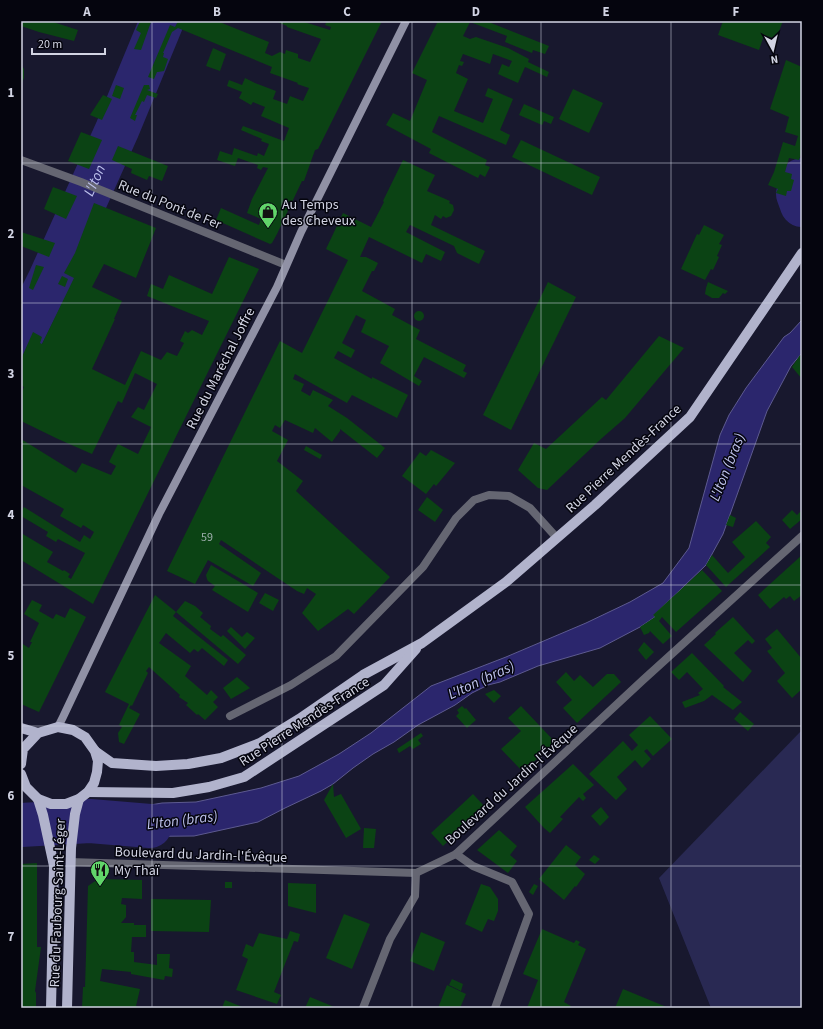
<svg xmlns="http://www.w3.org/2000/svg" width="823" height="1029" font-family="'Source Sans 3',sans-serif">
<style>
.green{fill:#292953}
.water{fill:#2b266d;stroke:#5d5a90}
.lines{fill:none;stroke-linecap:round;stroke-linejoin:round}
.river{stroke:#2b266d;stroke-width:44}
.building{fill:#0b4314}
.service{stroke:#656672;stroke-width:8}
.minor{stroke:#656672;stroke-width:8}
.tertiary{stroke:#656672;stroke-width:8}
.secondary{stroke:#9091a5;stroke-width:8}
.primary{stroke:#b1b3cc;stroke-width:10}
.grid{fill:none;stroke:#d2d4e3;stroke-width:1;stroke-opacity:0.55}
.labels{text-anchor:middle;stroke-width:3;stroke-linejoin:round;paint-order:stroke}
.number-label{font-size:12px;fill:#a0b0af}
.street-label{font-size:14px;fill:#d2d4e3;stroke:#05050e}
.poi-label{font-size:14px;fill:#d2d4e3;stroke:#05050e;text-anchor:start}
.water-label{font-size:15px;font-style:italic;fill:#bec2ed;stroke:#05050e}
.neatline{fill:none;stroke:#d2d4e3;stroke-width:1.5}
.grid-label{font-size:13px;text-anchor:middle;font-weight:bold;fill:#d2d4e3}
</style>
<rect width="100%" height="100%" fill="#18182e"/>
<!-- green -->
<path class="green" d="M802,730V1008H711L659,878Z"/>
<!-- water -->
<g class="water">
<path d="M153,21H171L105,176L89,169L141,51Z"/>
<path d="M77,196L94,203L67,268L56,285L29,339L21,358V312L42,275Z"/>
<path d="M802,320V353L791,366L767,411L723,534L706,565L654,615L655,617L640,627L600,648L538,666L500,682L488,685L472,693L455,705L418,725L394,742L373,754L353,768L333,784L321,791L285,808L258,822L194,836L85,837L95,806L114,804L144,806L162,803L196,802L261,788L299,776L339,754L371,733L431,686L506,657L586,623L630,602L663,583L689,548L720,435L729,415L746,388L784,337L790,333Z"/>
</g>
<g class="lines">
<!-- river -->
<g class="river">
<path d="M802,180L798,194L802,205"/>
<path id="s1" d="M21,337L50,279L117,130L162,21"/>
<path d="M21,825L90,821L150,826"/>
</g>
</g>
<!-- building -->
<g class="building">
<path d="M21,21H50L78,30L74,41L39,32L21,26Z"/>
<path d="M140,21L151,22L141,50L134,49L141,33L136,30Z"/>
<path d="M178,21H217L269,42L265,53L272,56L280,52L285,54L286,50L298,54V58L310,62L321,39L287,27V26L275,21H301L330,30L331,27L325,25L327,21H382L318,149L315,150L304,181H302L277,234L272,243L270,244L216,220L221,208L259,225L261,219L247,213L252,199L268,168L263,167L261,170L257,168L258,165L238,158L235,166L217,160L220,151L232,155L234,148L257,156L258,153L264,156L269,144L261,141L262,139L241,130L243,126L284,141L289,128L261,116L265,107L253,102L251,105L239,98L242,92L227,86L229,80L242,85L245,78L255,83L276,91L273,99L287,104L290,96L303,101L309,88L297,84L298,83L270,73L272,67L178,28L172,32L163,53H164L163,57L168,59L164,71L158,72H157L154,79L148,77L170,25L175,27Z"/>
<path d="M438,21H486L549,46L545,54L533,50L532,53L505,42L507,36L470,22L463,36L470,39L476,37L508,48L529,59L528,62L549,72L547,77L525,67L518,83L498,74L502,64L509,67L512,61L493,54L490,64L463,54L460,61L464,62L462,66L459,65L456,73L468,79L454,111L483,123L493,99L485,96L488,88L513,99L500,130L510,135L506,145L439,116L432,132L487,160L485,165L490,167L485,177L480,174L478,178L429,153L431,149L386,125L393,113L410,121L427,80L412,73Z"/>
<path d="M723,21H783L776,39L764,35L759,50L718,35Z"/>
<path d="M213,48L226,54L220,71L206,66Z"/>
<path d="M786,60L802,67V144H801V147L802,148V151L799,160L789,158L785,172L792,174L791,179L794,180L791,191H787L786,196L776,193L778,189L768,185L774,172L783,142L795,146L798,136L785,132L789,117L770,109Z"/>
<path d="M21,64L24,69V78L21,85Z"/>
<path d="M116,85L124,88L120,99L112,96Z"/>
<path d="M144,85H149L150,89L147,90L158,94L156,98L147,95L144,102L142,101L135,115H137L135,121L130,118Z"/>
<path d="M573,89L603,103L589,133L559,119Z"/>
<path d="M103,95L112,99L102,120L90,115Z"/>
<path d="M524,104L554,117L551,124L544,121L542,125L519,115Z"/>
<path d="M81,132L102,140L89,169L68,161Z"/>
<path d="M521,140L600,177L592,195L512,157Z"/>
<path d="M118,146L168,166L162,181L149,176L147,180L131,173L132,169L112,160Z"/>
<path d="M403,160L435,175L427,191L450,201L449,203L453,205L454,210L451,216L446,218L443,216L441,219L435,215L431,225L485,251L479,264L457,253L454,246L410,225L406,232L445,252L441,261L426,254L422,263L369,237L360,257H366L378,263L374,271H372L362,291L395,309L392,315L420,330L416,339L466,365L463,371L467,373L464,378L424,357L414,376L422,381L419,386L380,363L389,346L361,332L366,320L356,315L342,343L355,350L351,358L338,351L334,358L372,379V377L408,395L397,418L352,395L347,403L295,374L293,379L304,384L301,391L310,396L313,390L333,400L328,406L347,418L385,448L377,458L340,429V431L332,442L315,428L313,433L285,420L280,428L275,425L272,431L288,440L277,461L303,481L296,491L390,577L354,614L348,609L318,631L302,613L316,594L307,588L304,594L297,591L221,540L219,544L261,573L253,586L208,560L195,584L167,571L280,341L302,353L348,260L326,249L343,213L371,227L384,202L383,201Z"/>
<path d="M53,187L77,196L66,219L44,209Z"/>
<path d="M94,203L156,228L136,278L104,264L92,287L122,301L114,319H115L92,369L125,385L141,351L161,360L167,352L177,356L184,343L180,341L185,331L188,333L192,330L202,335L209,321L147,296L151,284L163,289L169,275L212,294L229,257L259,269L93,604L21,560V533L53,552L47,562L63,571L64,570L70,574L68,577L71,579L85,553L58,539L56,542L46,536L48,532L21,516V512L24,507L80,542L84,535L90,539L94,532L83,525L81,528L60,516L64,509L21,485V439L76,473L82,463L111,475L116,466L109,462L118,444L138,454L151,427L131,417L138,407L144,410L157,384L135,373L122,403L118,401L92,454L58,439L21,421V394L24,387L21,385V359L33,332L42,337L40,343L42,344L74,278L64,273L75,253Z"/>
<path d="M704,225L724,235L719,244L722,245L717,256L719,257L713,270L711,269L705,280L681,269L697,234L699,235Z"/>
<path d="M21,232L55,243L49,257L21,246Z"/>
<path d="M36,265L44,267L33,290L29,288Z"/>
<path d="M62,276L68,279L65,287L58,284Z"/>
<path d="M548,282L576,297L511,430L483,415Z"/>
<path d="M708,282L719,287L728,291L725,294L723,293L719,298H712L705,294L706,288Z"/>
<circle cx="419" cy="316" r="5"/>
<path d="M659,336L684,348L625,418L602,438L547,490L538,488L518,470L534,443L546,449L602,397L606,400Z"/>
<path d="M800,355L802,358V379L792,367Z"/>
<path d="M306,446L322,455L320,459L304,450Z"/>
<path d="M431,450L455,463L436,486L434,484L426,494L402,476L420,452L426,456Z"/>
<path d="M427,497L443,510L435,522L418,510Z"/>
<path d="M792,510L797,515L802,510V519L790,529L782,520Z"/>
<path d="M730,515L736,518L733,527L726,525Z"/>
<path d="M756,521L771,537L766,543L770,547L726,587L706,565L712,555L728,573L745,557L732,542Z"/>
<path d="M802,555V595L794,601L790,596L786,599L784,597L770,609L758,595Z"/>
<path d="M211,565L258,593L248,612L212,590L215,586L208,581L207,579L206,575Z"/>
<path d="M702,570L722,591L676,632L662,617L659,621L672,636L663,644L650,631L649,633L644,635L640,627L655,617L653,615Z"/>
<path d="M265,593L279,600L273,611L259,603Z"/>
<path d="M155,595L176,612L173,616L228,660L224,666L202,648L198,652L194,649L190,653L166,633L159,643L191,666L185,676L207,695L211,690L218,697L213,702L218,707L205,720L198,714L197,715L186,705L188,703L179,697L180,695L149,667L146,671L148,673L132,706L131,705L129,708L140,714L124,744L119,742L118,733L122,727L119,725L129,704L105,692Z"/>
<path d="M32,600L42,605L39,611L53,619L56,614L65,618L70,608L86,617L39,712L21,704V654L22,652L21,651V643L29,648L32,642H30L39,623L24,614Z"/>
<path d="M185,601L195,606L203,613L200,617L211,626L210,629L221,637L223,635L246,655L238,664L176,612Z"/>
<path d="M733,617L755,641L752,644L748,640L734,653L752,671L743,682L704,645L716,634L715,633Z"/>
<path d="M231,627L242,637L247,632L255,638L245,649L227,631Z"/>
<path d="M777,629L802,659V689L792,698L777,681L785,673L767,651L772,648L765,639Z"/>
<path d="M644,642L654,652L646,660L638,650Z"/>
<path d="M692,653L724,686L723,687L742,702L733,710L712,695L704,701L685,708L682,702L700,695L698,693L703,689L687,672L679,680L671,672Z"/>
<path d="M566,672L574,681L580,675L593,687L607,674H614L621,682L577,723L563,708L572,700L556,682Z"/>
<path d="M237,677L250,688L231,699L223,688Z"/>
<path d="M494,690L501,696L494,703L485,694Z"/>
<path d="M462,706L465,709L466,708L476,720L467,728L456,716L459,713L457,710Z"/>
<path d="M521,706L555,742L523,772L501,749L521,731L508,718Z"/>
<path d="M740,712L754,724L748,731L734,719Z"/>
<path d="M650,716L672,739L653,756L647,749L644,751L651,759L642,768L635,760L617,777L627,789L616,800L589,774L623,741L632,751L638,745L629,735Z"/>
<path d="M421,733L423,736L418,740L421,744L413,749L410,746L399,753L397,749Z"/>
<path d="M573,764L594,785L583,794L586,798L583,801L579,797L560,817L563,819L550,833L544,828L525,807Z"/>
<path d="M333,784L334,797L341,794L361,829L346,838L324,800Z"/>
<path d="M473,794L485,807L443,846L431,833Z"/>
<path d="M601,807L609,817L600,826L591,816Z"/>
<path d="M364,828L376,829L374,848H363Z"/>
<path d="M499,830L517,846L510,855L517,861L508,873L477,850Z"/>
<path d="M566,845L581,857L575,865L585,874L576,887L575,886L564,900L539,879Z"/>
<path d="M594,855L600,859L595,864L589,860Z"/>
<path d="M37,863V947H41L35,991L36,993V1008H21V864Z"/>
<path d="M98,879L142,880V899L122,898L121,904L126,905V917L121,923H134V925H146V937H132L131,952H134V962L157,965V954H170L169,968L173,969L172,977L165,976L164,980L131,974V972L102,969L100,981L140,989L136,1006L142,1008H82L83,987H85L86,956L88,886Z"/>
<rect x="225" y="882" width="7" height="6"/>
<path d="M288,883L316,884V913L288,906Z"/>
<path d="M481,884L490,887L498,899V911L494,921L488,919L482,932L465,924Z"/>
<path d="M534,884L538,886L533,895L529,892Z"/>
<path d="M151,899L211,900L209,932L151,931Z"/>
<path d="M344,914L370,924L352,969L326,958Z"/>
<path d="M542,929L574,943L576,940L580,942L578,945L586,949L564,1002L571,1006L570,1008H527L538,980L523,974Z"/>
<path d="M290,931L300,934L298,942L294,941L274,992L281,995L277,1004L236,990L248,959L242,956L246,944L253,947L259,933L287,939Z"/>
<path d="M421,932L445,942L434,971L410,961Z"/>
<path d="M452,979L463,984L461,991L449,985Z"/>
<path d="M447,985L466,994L460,1008H438Z"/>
<path d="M623,989L669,1008H615Z"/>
<path d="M310,997L337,1008H305Z"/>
<path d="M225,1000L245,1008H222Z"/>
</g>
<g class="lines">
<!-- service -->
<path class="service" d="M230,716L291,685L336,656L423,567L456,518L474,500L489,495L509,496L530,508L557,538"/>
<!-- minor -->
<g class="minor">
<path d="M21,160L81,182L286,265"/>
<path d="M456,854L473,866L512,882L529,914L495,1008"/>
<path d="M363,1008L390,939L415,896L416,873"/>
</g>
<!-- tertiary -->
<path class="tertiary" d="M70,862L416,873L456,854L643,680L802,536"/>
<!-- secondary -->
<path class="secondary" d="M58,727L63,717L159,514L277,287L301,232L406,21"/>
<!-- primary -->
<g class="primary">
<path d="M21,728L38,733"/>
<path d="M95,751L112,763L156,766L188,764L221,758L260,743L299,719L363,675L422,643L506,582L595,505L690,417L802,253"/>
<path d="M21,764L23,749L38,733L58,727L73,730L85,737L95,751L98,761L97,772L94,783L88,792L79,799L66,804H51L38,799L26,787L21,774"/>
<path d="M88,792L173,793L209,787L244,777L384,685L416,649"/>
<path d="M38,799L43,815L54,866L51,1008"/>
<path d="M67,1008L71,848L75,814L79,799"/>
</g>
</g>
<!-- grid -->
<path class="grid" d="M152,21V1008M282,21V1008M412,21V1008M541,21V1008M671,21V1008M21,163H802M21,303H802M21,444H802M21,585H802M21,726H802M21,866H802"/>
<!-- icons -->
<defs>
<symbol id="shop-pin" viewBox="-11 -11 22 30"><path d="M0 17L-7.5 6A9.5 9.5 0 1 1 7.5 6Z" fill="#61d56a" stroke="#05050e"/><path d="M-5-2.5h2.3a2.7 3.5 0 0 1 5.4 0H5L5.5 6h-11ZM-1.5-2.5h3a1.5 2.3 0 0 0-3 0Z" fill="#111"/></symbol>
<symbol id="restaurant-pin" viewBox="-11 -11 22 30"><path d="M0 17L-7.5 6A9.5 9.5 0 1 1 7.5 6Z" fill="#61d56a" stroke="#05050e"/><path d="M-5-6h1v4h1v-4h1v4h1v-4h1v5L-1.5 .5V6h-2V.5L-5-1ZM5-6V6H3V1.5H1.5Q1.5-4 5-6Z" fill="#111"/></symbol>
</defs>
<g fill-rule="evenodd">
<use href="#shop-pin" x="257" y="201" width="22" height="30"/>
<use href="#restaurant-pin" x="89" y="859" width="22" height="30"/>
</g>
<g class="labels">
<!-- number labels -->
<g class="number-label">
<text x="207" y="541">59</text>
</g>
<!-- street labels -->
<g class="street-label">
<text transform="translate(170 204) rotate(22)" y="5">Rue du Pont de Fer</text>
<text transform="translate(220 368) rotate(-63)" y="5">Rue du Maréchal Joffre</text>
<text transform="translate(623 458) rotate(-43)" y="5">Rue Pierre Mendès-France</text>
<text transform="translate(304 721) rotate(-33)" y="5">Rue Pierre Mendès-France</text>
<text transform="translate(511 784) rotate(-42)" y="5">Boulevard du Jardin-l'Évêque</text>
<text transform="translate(201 854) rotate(2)" y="5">Boulevard du Jardin-l'Évêque</text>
<text transform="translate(57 903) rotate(-88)" y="5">Rue du Faubourg Saint-Léger</text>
</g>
<!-- poi labels -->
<g class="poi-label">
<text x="282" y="209">Au Temps<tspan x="282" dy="16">des Cheveux</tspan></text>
<text x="114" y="875">My Thaï</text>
</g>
<!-- water labels -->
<g class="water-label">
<text dy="5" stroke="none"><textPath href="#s1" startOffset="173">L'Iton</textPath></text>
<text transform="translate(727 467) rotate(-68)" y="5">L'Iton (bras)</text>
<text transform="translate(481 680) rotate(-25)" y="5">L'Iton (bras)</text>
<text transform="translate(182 820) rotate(-7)" y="5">L'Iton (bras)</text>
</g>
</g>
<!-- border -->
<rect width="823" height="1029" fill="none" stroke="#05050e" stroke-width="44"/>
<!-- north arrow -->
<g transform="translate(773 50) rotate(172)" stroke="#05050e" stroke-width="3" paint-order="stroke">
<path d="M0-3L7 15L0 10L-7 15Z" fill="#d2d4e3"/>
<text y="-6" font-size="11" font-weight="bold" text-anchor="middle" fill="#d2d4e3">N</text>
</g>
<!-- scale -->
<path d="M32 48v6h73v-6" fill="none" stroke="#d2d4e3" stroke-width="2"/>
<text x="38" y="48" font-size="12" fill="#d2d4e3" stroke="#05050e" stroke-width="3" paint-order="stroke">20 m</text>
<rect x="22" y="22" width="779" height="985" class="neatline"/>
<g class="grid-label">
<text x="87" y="16">A</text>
<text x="217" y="16">B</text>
<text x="347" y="16">C</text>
<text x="476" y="16">D</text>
<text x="606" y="16">E</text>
<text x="736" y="16">F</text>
<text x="11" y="97">1</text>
<text x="11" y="238">2</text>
<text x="11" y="378">3</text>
<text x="11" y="519">4</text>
<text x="11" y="660">5</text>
<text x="11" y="800">6</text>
<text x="11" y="941">7</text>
</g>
</svg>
